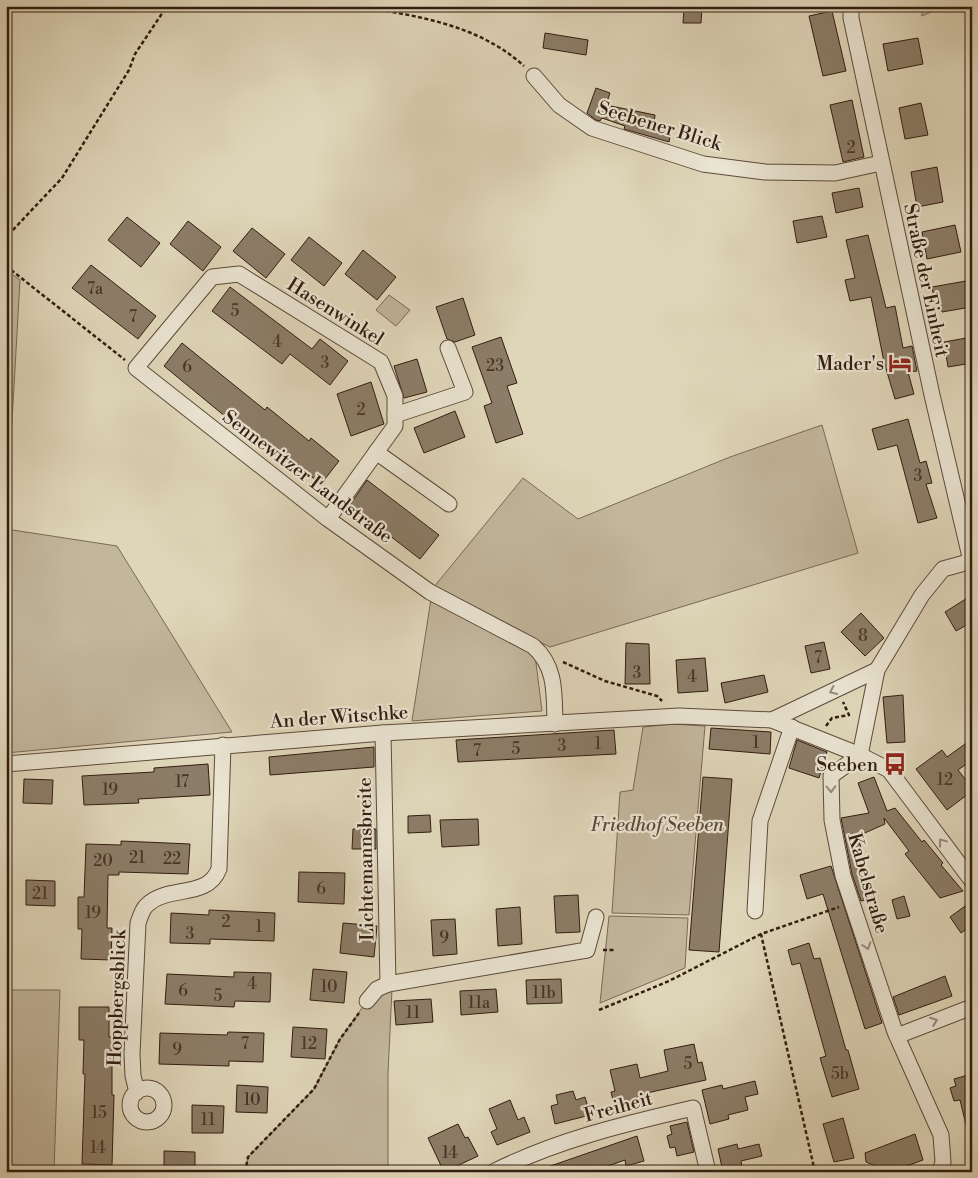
<svg xmlns="http://www.w3.org/2000/svg" width="978" height="1178" font-family="'Libre Bodoni',serif">
<style>
.green{fill:#c2b69c;stroke:#7a6956}
.building{fill:#8c7d68;stroke:#321c10}
.lines{fill:none;stroke-linecap:round;stroke-linejoin:round}
.minor-casing{stroke:#5d4a3a;stroke-width:17}
.path{stroke:#321c10;stroke-width:2.5;stroke-dasharray:4 2.5;stroke-linecap:butt}
.minor{stroke:#eae4d2;stroke-width:15}
.oneway{stroke:#978a7b}
.labels{text-anchor:middle;stroke-width:4.5;stroke-linejoin:round;paint-order:stroke}
.number-label{font-size:16px;fill:#483426}
.street-label{font-size:19px;fill:#321c10;stroke:#eae4d2}
.poi-label{font-size:19px;fill:#321c10;stroke:#eae4d2;text-anchor:end}
.park-label{font-size:19px;font-style:italic;fill:#5d4a3a;stroke:#eae4d2}
</style>
<rect width="100%" height="100%" fill="#dfd6b9"/>
<filter id="stains"><feTurbulence type="fractalNoise" baseFrequency=".004" numOctaves="4"/><feColorMatrix values="0 0 0 0 .2 0 0 0 0 .09 0 0 0 0 .02 0 0 0 .5 -.17"/></filter>
<radialGradient id="worn" r=".72"><stop offset=".6" stop-color="#630" stop-opacity="0"/><stop offset="1" stop-color="#630" stop-opacity=".3"/></radialGradient>
<!-- green -->
<g class="green">
<path d="M921,6H945L922,16Z"/>
<path d="M6,270L20,280L6,529L117,546L232,732L6,753Z"/>
<path d="M389,295L410,310L396,326L376,310Z"/>
<path d="M822,425L858,553L550,647L433,588L523,478L578,519L730,457Z"/>
<path d="M431,599L535,655L542,711L412,721Z"/>
<path d="M672,724L705,726L689,915L612,913L620,792L633,790L643,727Z"/>
<path d="M609,916L688,918L685,968L600,1003Z"/>
<path d="M392,989L388,1073V1172H245L248,1157L314,1089L340,1039L367,1001Z"/>
<path d="M6,990H60L54,1172H6Z"/>
</g>
<!-- building -->
<g class="building">
<path d="M684,8H702L701,23H683Z"/>
<path d="M832,11L846,71L823,76L809,16Z"/>
<path d="M545,33L588,40L586,55L543,48Z"/>
<path d="M918,38L923,64L888,71L883,44Z"/>
<path d="M596,88L610,93L606,105L655,115L654,124L672,127L669,142L624,129L625,126L602,118L600,121L596,120L587,113Z"/>
<path d="M852,100L864,157L843,162L830,105Z"/>
<path d="M921,103L928,135L905,139L899,108Z"/>
<path d="M937,167L943,202L917,207L911,172Z"/>
<path d="M859,188L863,207L836,213L832,193Z"/>
<path d="M822,216L827,237L797,243L793,221Z"/>
<path d="M127,217L160,243L141,267L108,240Z"/>
<path d="M188,221L221,247L203,271L170,244Z"/>
<path d="M955,225L961,252L927,259L922,232Z"/>
<path d="M252,228L285,254L266,278L233,251Z"/>
<path d="M868,235L886,308L895,306L903,348L912,346L917,371L908,372L914,394L895,399L884,362L871,297L850,301L845,280L855,278L846,240Z"/>
<path d="M309,237L342,263L324,286L291,260Z"/>
<path d="M363,250L396,277L377,300L345,274Z"/>
<path d="M91,265L156,316L138,339L72,288Z"/>
<path d="M966,281L971,307L942,312L940,302L935,303L932,287Z"/>
<path d="M230,287L312,349L320,339L348,361L330,385L290,354L282,364L212,311Z"/>
<path d="M463,298L475,335L455,342L447,339L436,307Z"/>
<path d="M501,337L517,383L507,386L523,434L496,443L484,406L492,403L472,347Z"/>
<path d="M972,337V363L948,367L944,342Z"/>
<path d="M182,343L265,410L267,407L309,441L311,438L339,461L321,484L278,451L276,453L234,420L232,422L164,366Z"/>
<path d="M417,359L427,392L404,398L394,366Z"/>
<path d="M371,382L384,424L351,436L337,394Z"/>
<path d="M455,411L465,437L424,453L414,428Z"/>
<path d="M908,419L920,463L926,461L932,483L926,484L937,518L918,523L897,445L878,450L872,429Z"/>
<path d="M367,480L439,535L420,559L350,505Z"/>
<path d="M972,595V622L956,631L945,612Z"/>
<path d="M861,613L884,638L865,656L841,632Z"/>
<path d="M824,642L830,669L811,673L805,646Z"/>
<path d="M626,643L649,644L650,684H625Z"/>
<path d="M705,658L708,691L678,693L676,660Z"/>
<path d="M764,675L768,692L725,703L721,683Z"/>
<path d="M903,695L905,742L887,743L883,697Z"/>
<path d="M711,728L771,732L770,754L709,749Z"/>
<path d="M614,730L616,754L458,762L456,740Z"/>
<path d="M972,739V760L958,770L972,788V791L947,810L916,769L942,750L947,757Z"/>
<path d="M797,740L827,752L819,778L789,768Z"/>
<path d="M374,747V767L270,775L269,757Z"/>
<path d="M208,764L210,795L138,799L139,803L84,805L82,776L154,772V768Z"/>
<path d="M703,777L732,779L719,952L689,950Z"/>
<path d="M874,777L887,811L895,808L922,842L924,840L943,863L941,865L963,891L940,898L905,854L909,851L884,818L885,824L858,836L873,898L861,901L852,874L841,818L869,813L858,783Z"/>
<path d="M24,779L53,780L52,804L23,803Z"/>
<path d="M430,815L431,832L408,833V816Z"/>
<path d="M478,819L479,845L442,847L440,820Z"/>
<path d="M353,829H376V849H352Z"/>
<path d="M121,841L190,844L188,874L119,872V875H108L107,928H112L111,960L81,959L82,929H78V897H84L86,844L121,845Z"/>
<path d="M831,866L882,1023L865,1029L823,894L807,899L800,875Z"/>
<path d="M299,872L345,873L344,904L298,902Z"/>
<path d="M26,880L55,881V906L26,905Z"/>
<path d="M578,895L580,932L556,933L554,896Z"/>
<path d="M904,896L910,916L897,919L892,900Z"/>
<path d="M972,901V925L961,933L950,917Z"/>
<path d="M520,907L522,944L498,946L496,909Z"/>
<path d="M209,910L275,913L274,941L210,939V944L170,943L171,913L209,915Z"/>
<path d="M455,919L457,954L433,956L431,920Z"/>
<path d="M343,923L377,926L374,957L340,953Z"/>
<path d="M809,943L814,959L820,958L846,1050H848L859,1089L832,1097L820,1058L826,1056L800,963L792,965L788,950Z"/>
<path d="M313,969L347,972L344,1003L310,1000Z"/>
<path d="M234,972L271,973L270,1002L235,1001L234,1007L165,1004L167,974L234,977Z"/>
<path d="M945,976L952,996L899,1015L893,997Z"/>
<path d="M561,979L562,1003L527,1004L526,980Z"/>
<path d="M496,989L498,1012L461,1015L460,991Z"/>
<path d="M431,999L433,1022L396,1025L394,1001Z"/>
<path d="M79,1007H109V1037H112V1095H114L112,1165L82,1164L85,1074H83L84,1040H79Z"/>
<path d="M293,1027L327,1029L325,1059L291,1057Z"/>
<path d="M228,1032L264,1033L263,1062L229,1061V1066L159,1064L160,1033L227,1035Z"/>
<path d="M694,1044L698,1063L702,1062L706,1080L647,1093L648,1100L615,1108L611,1092L615,1091L610,1070L637,1064L640,1078L668,1071L664,1050Z"/>
<path d="M972,1074V1129H967L960,1100L954,1101L950,1088L956,1086L954,1079Z"/>
<path d="M755,1081L758,1094L745,1097L748,1110L728,1115L729,1119L710,1124L702,1090L722,1085L723,1089Z"/>
<path d="M237,1085L268,1087L267,1113L236,1112Z"/>
<path d="M573,1091L576,1100L585,1097L590,1115L555,1124L551,1106L558,1104L556,1095Z"/>
<path d="M510,1100L518,1120L524,1117L530,1132L497,1145L491,1132L497,1129L489,1109Z"/>
<path d="M192,1105L224,1106L223,1133H192Z"/>
<path d="M843,1118L854,1158L834,1162L823,1124Z"/>
<path d="M687,1122L694,1152L677,1156L675,1147L670,1148L667,1136L672,1134L670,1126Z"/>
<path d="M458,1124L465,1138L468,1137L478,1156L444,1172L428,1138Z"/>
<path d="M915,1134L923,1160L890,1172L866,1162L865,1153Z"/>
<path d="M637,1136L644,1161L626,1166L625,1160L591,1172H539V1170Z"/>
<path d="M737,1144L738,1149L759,1144L762,1156L741,1161L743,1172H723L718,1149Z"/>
<path d="M164,1151L195,1152V1172H164Z"/>
</g>
<g class="lines">
<defs>
<g id="minor">
<path d="M851,6V18L932,395L971,561"/>
<path d="M534,76L559,105L592,128L703,164L765,172L835,173L881,163"/>
<path d="M395,415L465,392L448,348"/>
<path d="M376,452L449,504"/>
<path d="M328,519L395,426V396L381,362L239,274L212,277L136,368L328,519L430,592L533,646C557,667 554,695 555,724"/>
<path d="M772,720L877,670"/>
<path d="M383,733L388,984L587,950L596,917"/>
<path d="M860,755L831,776L832,820L843,876L895,1032L941,1135L943,1162L940,1172"/>
<path d="M860,755L877,670L922,595L943,569L972,561"/>
<path d="M6,764L383,733L679,716L772,720L860,755L889,770L972,881"/>
<path d="M755,911L760,821L792,727"/>
<path d="M367,1001L377,989L388,984"/>
<path d="M897,1036L972,1007"/>
<circle cx="147" cy="1105" r="17"/>
<path d="M137,1092L133,1076L132,1054L138,923C140,918 142,910 146,906C167,884 207,900 219,869L223,745"/>
<path d="M493,1172C557,1140 624,1124 693,1108L708,1172"/>
</g>
</defs>
<!-- minor casing -->
<use href="#minor" class="minor-casing"/>
<!-- path -->
<g class="path">
<path d="M354,6C414,15 478,24 524,66"/>
<path d="M6,241L11,232L62,178L129,70L135,54L167,6"/>
<path d="M6,266L125,360"/>
<path d="M563,662L605,681L657,696L662,701"/>
<path d="M826,726L832,718L849,715L843,702"/>
<path d="M603,950H616"/>
<path d="M599,1010L669,981L761,934"/>
<path d="M245,1172L248,1157L314,1089L340,1039L359,1013"/>
<path d="M815,1172L761,934L839,907"/>
</g>
<!-- minor -->
<use href="#minor" class="minor"/>
</g>
<!-- one-way arrows -->
<defs><path id="oneway-chevron" d="M-2-3.5L2.5 0L-2 3.5" fill="none" stroke-width="1.6" stroke-linecap="round" stroke-linejoin="round" transform="scale(1.25)"/></defs>
<g class="oneway">
<use href="#oneway-chevron" transform="translate(833 691) rotate(155)"/>
<use href="#oneway-chevron" transform="translate(831 789) rotate(89)"/>
<use href="#oneway-chevron" transform="translate(942 842) rotate(-127)"/>
<use href="#oneway-chevron" transform="translate(867 946) rotate(72)"/>
<use href="#oneway-chevron" transform="translate(934 1021) rotate(-21)"/>
</g>
<!-- icons -->
<defs>
<symbol id="hotel-bare" viewBox="-9 -9 18 18"><path d="M-6-4.5h1.5V1H6V5H4.5V3h-9V5H-6ZM-4 0a1.8 1.8 0 1 1 3.6 0ZM.5 0V-2.5h3Q6-2.5 6 0Z" fill="#8f2418" stroke="#eae4d2" stroke-width="2.5" paint-order="stroke"/></symbol>
<symbol id="bus-bare" viewBox="-9 -9 18 18"><path d="M-5-6H5V4H4V6H2V4H-2V6H-4V4H-5ZM-3.5-4V0h7V-4ZM-3.5 1.2v1.5H-2V1.2ZM2 1.2v1.5H3.5V1.2Z" fill="#8f2418" stroke="#eae4d2" stroke-width="2.5" paint-order="stroke"/></symbol>
</defs>
<g fill-rule="evenodd">
<use href="#hotel-bare" x="884" y="347" width="32" height="32"/>
<use href="#bus-bare" x="879" y="748" width="32" height="32"/>
</g>
<g class="labels">
<!-- number labels -->
<g class="number-label">
<text x="851" y="153">2</text>
<text x="95" y="294">7a</text>
<text x="235" y="316">5</text>
<text x="133" y="322">7</text>
<text x="277" y="347">4</text>
<text x="325" y="368">3</text>
<text x="495" y="371">23</text>
<text x="187" y="372">6</text>
<text x="361" y="415">2</text>
<text x="918" y="481">3</text>
<text x="863" y="641">8</text>
<text x="818" y="663">7</text>
<text x="637" y="678">3</text>
<text x="692" y="682">4</text>
<text x="756" y="748">1</text>
<text x="598" y="749">1</text>
<text x="562" y="751">3</text>
<text x="516" y="754">5</text>
<text x="477" y="756">7</text>
<text x="945" y="785">12</text>
<text x="182" y="787">17</text>
<text x="110" y="795">19</text>
<text x="137" y="863">21</text>
<text x="172" y="864">22</text>
<text x="103" y="866">20</text>
<text x="321" y="894">6</text>
<text x="40" y="899">21</text>
<text x="93" y="918">19</text>
<text x="226" y="927">2</text>
<text x="259" y="932">1</text>
<text x="190" y="939">3</text>
<text x="444" y="943">9</text>
<text x="252" y="989">4</text>
<text x="329" y="992">10</text>
<text x="183" y="996">6</text>
<text x="544" y="998">11b</text>
<text x="218" y="1001">5</text>
<text x="479" y="1008">11a</text>
<text x="413" y="1018">11</text>
<text x="245" y="1049">7</text>
<text x="309" y="1049">12</text>
<text x="177" y="1055">9</text>
<text x="688" y="1069">5</text>
<text x="840" y="1079">5b</text>
<text x="252" y="1105">10</text>
<text x="99" y="1118">15</text>
<text x="208" y="1125">11</text>
<text x="98" y="1153">14</text>
<text x="450" y="1158">14</text>
</g>
<!-- street labels -->
<g class="street-label">
<text transform="translate(660 125) rotate(17)" y="7">Seebener Blick</text>
<text transform="translate(927 280) rotate(78)" y="7">Straße der Einheit</text>
<text transform="translate(336 311) rotate(32)" y="7">Hasenwinkel</text>
<text transform="translate(308 476) rotate(37)" y="7">Sennewitzer Landstraße</text>
<text transform="translate(339 716) rotate(-4)" y="7">An der Witschke</text>
<text transform="translate(365 859) rotate(-91)" y="7">Lichtemannsbreite</text>
<text transform="translate(869 883) rotate(74)" y="7">Kabelstraße</text>
<text transform="translate(116 998) rotate(-88)" y="7">Hoppbergsblick</text>
<text transform="translate(618 1106) rotate(-15)" y="7">Freiheit</text>
</g>
<!-- poi labels -->
<g class="poi-label">
<text x="884" y="370">Mader's</text>
<text x="878" y="771">Seeben</text>
</g>
<!-- park labels -->
<g class="park-label">
<text x="657" y="831">Friedhof Seeben</text>
</g>
</g>
<!-- margin -->
<rect width="978" height="1178" fill="none" stroke="#dfd6b9" stroke-width="25"/>
<rect x="8" y="8" width="963" height="1163" fill="none" stroke="#321c10" stroke-width="2.5"/>
<rect x="12" y="12" width="953" height="1153" fill="none" stroke="#321c10"/>
<rect width="100%" height="100%" filter="url(#stains)"/>
<rect width="100%" height="100%" fill="url(#worn)"/>
</svg>
